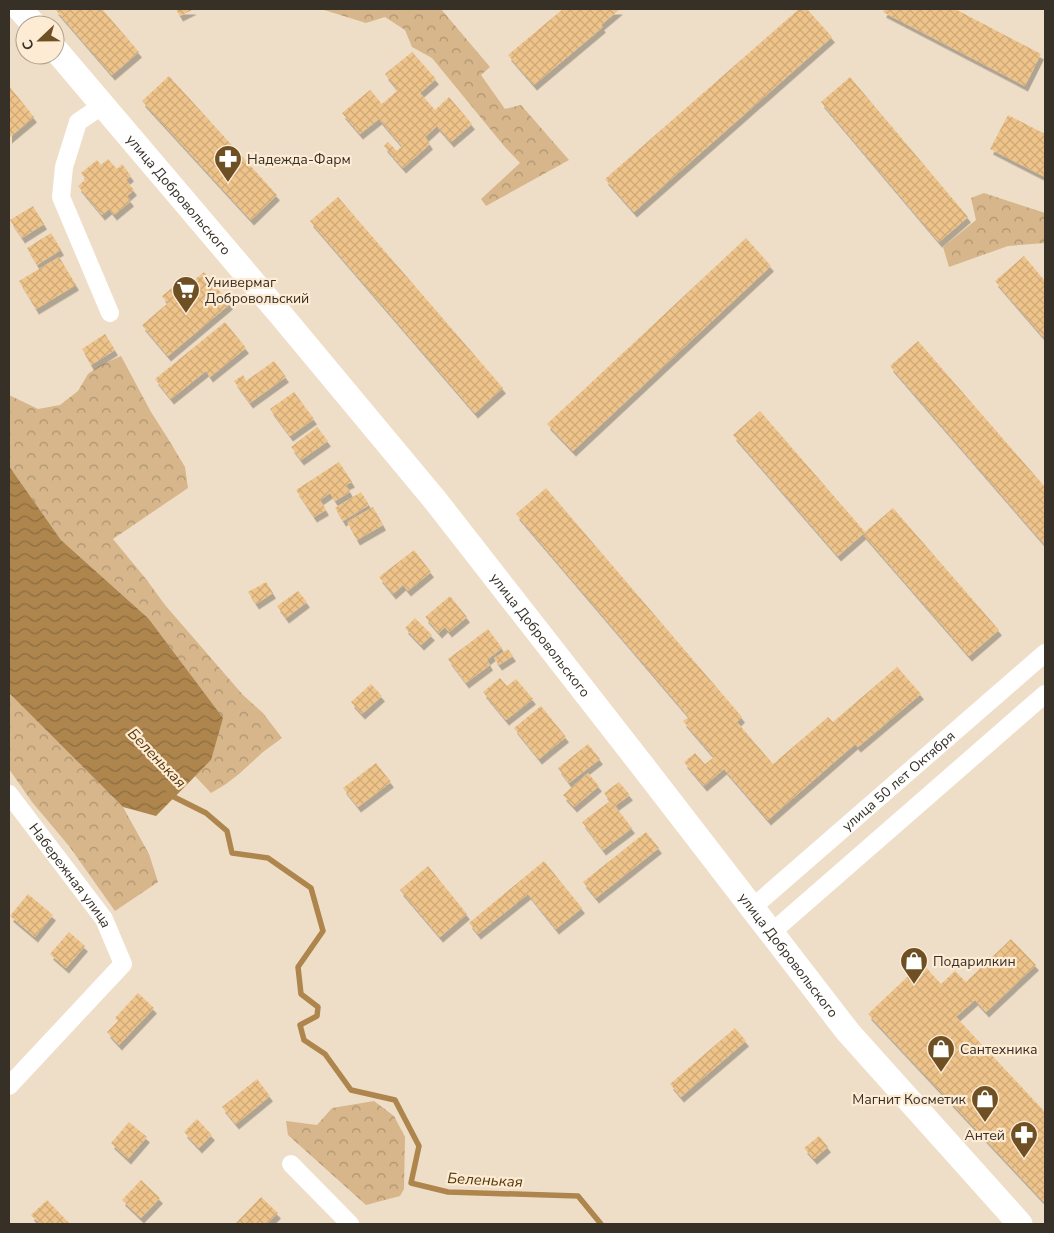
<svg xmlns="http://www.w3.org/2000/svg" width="1054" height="1233" font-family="'Nunito Sans',sans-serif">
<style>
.forest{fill:url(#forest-crowns)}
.water{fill:url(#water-waves)}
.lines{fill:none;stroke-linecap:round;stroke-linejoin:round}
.stream{stroke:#ad854d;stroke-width:5.5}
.building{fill:url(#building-cross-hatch);filter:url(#shadow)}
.street{stroke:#fff;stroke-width:18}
.secondary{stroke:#fff;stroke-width:25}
.labels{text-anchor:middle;stroke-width:4.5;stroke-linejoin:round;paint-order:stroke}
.poi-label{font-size:14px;fill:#363027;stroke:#fdebd4;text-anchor:start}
.street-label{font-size:14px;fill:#363027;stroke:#fdebd4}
.water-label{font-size:15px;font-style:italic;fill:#543809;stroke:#fdebd4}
</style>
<defs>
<pattern id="forest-crowns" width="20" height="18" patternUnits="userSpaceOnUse" patternTransform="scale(1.25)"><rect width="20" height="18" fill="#d6b68a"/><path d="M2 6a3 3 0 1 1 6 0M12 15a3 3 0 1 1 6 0" fill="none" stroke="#ae9471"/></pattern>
<pattern id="water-waves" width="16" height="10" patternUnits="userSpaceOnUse" patternTransform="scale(1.25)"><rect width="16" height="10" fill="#ad854d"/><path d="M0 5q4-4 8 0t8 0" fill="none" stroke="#8e6d40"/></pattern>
<pattern id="building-cross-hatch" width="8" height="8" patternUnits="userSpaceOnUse" patternTransform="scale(1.25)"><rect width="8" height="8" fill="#efc48a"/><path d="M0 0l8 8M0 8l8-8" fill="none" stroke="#cea977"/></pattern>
<filter id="shadow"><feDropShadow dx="3" dy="5.5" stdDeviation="0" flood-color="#0004"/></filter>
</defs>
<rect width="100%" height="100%" fill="#efdec7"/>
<!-- forest -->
<g class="forest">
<path d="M321,9H441L490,67L481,75L505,109L521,105L569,160L486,206L481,199L520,163L504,146L432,58L412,47L405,30L385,17L366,23Z"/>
<path d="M984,193L1045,213V243L1008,246L949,267L943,247L976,220L971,198Z"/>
<path d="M121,356L151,412L167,437L185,467L188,488L113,539L146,579L165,605L243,695L263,713L282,738L263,752L239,774L226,784L211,793L195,776L211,760L148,618L61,540L9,466V395L38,409L60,405L78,391L88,374L99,366Z"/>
<path d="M9,693L123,807L149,854L158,882L115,911L69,846L32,802L9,769Z"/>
<path d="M374,1101L394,1116L405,1137L404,1189L400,1196L366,1205L288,1135L286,1121L317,1125L332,1108Z"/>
</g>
<!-- water -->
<path class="water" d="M9,466L61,540L148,618L223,718L211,760L156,816L123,807L9,693Z"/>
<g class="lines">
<!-- stream -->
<path class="stream" d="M169,791L174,797L206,813L227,831L232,853L268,858L311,888L323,931L298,967L301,994L318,1007L317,1016L300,1025L304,1040L325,1054L351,1090L395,1100L419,1146L411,1183L448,1192L578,1196L601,1224"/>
</g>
<!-- building -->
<g class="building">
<path d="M55,9H102L139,52L112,75Z"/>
<path d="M176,9H194L180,16Z"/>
<path d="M563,9H620L601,25L603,27L534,85L508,55Z"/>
<path d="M799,9H807L832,37L634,212L605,179Z"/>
<path d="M885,9H955L1041,54L1025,86L883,12Z"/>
<path d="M412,52L436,79L420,93L435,110L449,97L472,124L451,142L437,126L425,137L430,144L403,168L384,146L388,142L397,151L402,146L379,119L360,134L342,113L370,90L382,104L398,90L385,74Z"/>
<path d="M169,76L277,195L251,220L142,101Z"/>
<path d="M850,77L968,217L939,242L821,102Z"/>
<path d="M9,86L34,117L9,138Z"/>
<path d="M1008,115L1045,134V177L990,149Z"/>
<path d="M108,159L117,169L122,164L131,176L126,180L134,190L127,196L131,201L114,215L109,209L102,215L78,186L86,179L81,173L97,160L101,165Z"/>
<path d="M338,197L503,388L475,413L310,221Z"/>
<path d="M33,206L44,224L22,238L10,220Z"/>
<path d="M51,233L61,250L37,265L27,248Z"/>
<path d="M746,238L771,266L573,451L547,424Z"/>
<path d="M1024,256L1045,281V339L995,281Z"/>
<path d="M59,257L76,285L36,309L19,281Z"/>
<path d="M204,272L230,304L168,356L142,325L168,303L162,296L188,275L193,281Z"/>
<path d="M225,322L246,348L210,377L206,371L171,399L155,379Z"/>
<path d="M105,334L115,350L91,365L82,349Z"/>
<path d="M918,341L1045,487V545L890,366Z"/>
<path d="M274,361L286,377L250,403L234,381L243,375L246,381Z"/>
<path d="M294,392L314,419L290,436L270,409Z"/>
<path d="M760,411L865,532L893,508L999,630L969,656L863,534L838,556L733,435Z"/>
<path d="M317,427L328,441L301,460L291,447Z"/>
<path d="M339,462L352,482L346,485L350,492L335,501L330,493L320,500L326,510L314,517L296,490Z"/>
<path d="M546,488L742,717L737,722L773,764L828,717L833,722L897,667L921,694L858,747L855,744L768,820L724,769L704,786L684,762L695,753L705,764L714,757L683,721L689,717L516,514Z"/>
<path d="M361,492L369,505L343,521L335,508Z"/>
<path d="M373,507L383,525L357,540L347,522Z"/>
<path d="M414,550L431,572L408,591L403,585L393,594L379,577Z"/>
<path d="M266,582L273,593L256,604L248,592Z"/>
<path d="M298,591L307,602L286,618L277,606Z"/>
<path d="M450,596L467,617L449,632L445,627L439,633L425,617Z"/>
<path d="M415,618L432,635L421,645L405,628Z"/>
<path d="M488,629L502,648L487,660L490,665L466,683L448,659Z"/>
<path d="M508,649L513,656L499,665L494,658Z"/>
<path d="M500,678L507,686L516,679L533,699L506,720L483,692Z"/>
<path d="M371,684L382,696L362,714L351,702Z"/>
<path d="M541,706L566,737L539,759L514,728Z"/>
<path d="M588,744L600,759L569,783L558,768Z"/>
<path d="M376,763L391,782L358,807L343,788Z"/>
<path d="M588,773L599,786L574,807L563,795Z"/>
<path d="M619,782L630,795L615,806L632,828L603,850L582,822L610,801L604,793Z"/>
<path d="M646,832L659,848L596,898L583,882Z"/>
<path d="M544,861L582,908L556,929L528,894L478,934L469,923Z"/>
<path d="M428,866L467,914L440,937L400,890Z"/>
<path d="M28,894L53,915L35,937L10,916Z"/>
<path d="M69,932L85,946L66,968L50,954Z"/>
<path d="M1011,939L1036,965L986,1012L975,1000L956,1017L1045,1112V1203L868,1014L922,963L941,984L955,971L966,982Z"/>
<path d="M138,993L154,1008L119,1045L107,1032L118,1021L115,1018Z"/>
<path d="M735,1028L746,1041L681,1097L670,1084Z"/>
<path d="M257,1079L270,1096L236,1124L222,1107Z"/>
<path d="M197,1119L212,1135L199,1148L184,1132Z"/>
<path d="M129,1122L147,1137L128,1159L111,1143Z"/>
<path d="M819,1136L828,1147L814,1159L804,1148Z"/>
<path d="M141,1180L160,1198L141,1218L122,1200Z"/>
<path d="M261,1197L278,1213L267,1224H235Z"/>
<path d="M47,1200L70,1224H40L31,1215Z"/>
</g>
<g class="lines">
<!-- street -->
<g class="street">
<path d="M103,105L78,122L64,167L61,197L110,313"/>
<path id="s1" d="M9,794L104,919L123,964L9,1086"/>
<path id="s2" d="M752,908L1045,653"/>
<path d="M771,933L1045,694"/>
<path d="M291,1164L350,1224"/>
</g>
<!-- secondary -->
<g class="secondary">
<path d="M20,9L34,25"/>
<path id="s3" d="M55,49L281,315L435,500L645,769L848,1032L1020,1224"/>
</g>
</g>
<!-- icons -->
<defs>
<symbol id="pharmacy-pin" viewBox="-11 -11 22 30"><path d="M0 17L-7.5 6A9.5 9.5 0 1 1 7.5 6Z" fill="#6e5024" stroke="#fdebd4"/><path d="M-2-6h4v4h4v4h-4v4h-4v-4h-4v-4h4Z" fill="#fff"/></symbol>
<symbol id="supermarket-pin" viewBox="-11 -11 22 30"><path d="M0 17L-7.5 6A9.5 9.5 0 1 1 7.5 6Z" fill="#6e5024" stroke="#fdebd4"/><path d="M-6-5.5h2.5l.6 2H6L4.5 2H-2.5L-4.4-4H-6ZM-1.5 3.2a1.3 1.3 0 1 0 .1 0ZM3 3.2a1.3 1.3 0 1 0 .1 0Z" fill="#fff"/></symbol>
<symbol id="shop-pin" viewBox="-11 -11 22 30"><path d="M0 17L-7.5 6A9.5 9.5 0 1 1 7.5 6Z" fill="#6e5024" stroke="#fdebd4"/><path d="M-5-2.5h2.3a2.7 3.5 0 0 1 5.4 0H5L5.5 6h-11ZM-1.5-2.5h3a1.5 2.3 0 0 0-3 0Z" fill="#fff"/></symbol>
</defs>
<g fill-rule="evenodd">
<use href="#pharmacy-pin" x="212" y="143" width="32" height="43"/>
<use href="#supermarket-pin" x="170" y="274" width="32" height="43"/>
<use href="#shop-pin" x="898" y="945" width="32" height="43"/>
<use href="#shop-pin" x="925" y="1033" width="32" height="43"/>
<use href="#shop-pin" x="969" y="1083" width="32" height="43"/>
<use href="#pharmacy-pin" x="1008" y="1119" width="32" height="43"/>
</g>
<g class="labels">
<!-- poi labels -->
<g class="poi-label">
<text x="247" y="164">Надежда-Фарм</text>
<text x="205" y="287">Универмаг<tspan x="205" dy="16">Добровольский</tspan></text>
<text x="933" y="966">Подарилкин</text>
<text x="960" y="1054">Сантехника</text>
<text x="966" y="1104" text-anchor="end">Магнит Косметик</text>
<text x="1005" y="1140" text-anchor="end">Антей</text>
</g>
<!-- street labels -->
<g class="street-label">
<text dy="5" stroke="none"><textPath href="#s3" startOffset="191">улица Добровольского</textPath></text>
<text dy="5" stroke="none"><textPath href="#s3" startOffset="761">улица Добровольского</textPath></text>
<text dy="5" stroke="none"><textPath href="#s2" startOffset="194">улица 50 лет Октября</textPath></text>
<text dy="5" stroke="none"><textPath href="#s1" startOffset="102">Набережная улица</textPath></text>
<text dy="5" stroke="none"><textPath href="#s3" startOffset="1166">улица Добровольского</textPath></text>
</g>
<!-- water labels -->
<g class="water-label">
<text transform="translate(157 758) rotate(46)" y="5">Беленькая</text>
<text transform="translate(485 1180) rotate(3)" y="5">Беленькая</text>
</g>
</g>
<!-- border -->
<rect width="1054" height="1233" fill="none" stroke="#363027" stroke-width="20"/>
<!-- north arrow -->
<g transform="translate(40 40) rotate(248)"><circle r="24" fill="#fdebd4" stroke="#ada08f"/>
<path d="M0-4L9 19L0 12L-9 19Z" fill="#6e5024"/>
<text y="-8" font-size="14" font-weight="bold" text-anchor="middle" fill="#363027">С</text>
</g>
</svg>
